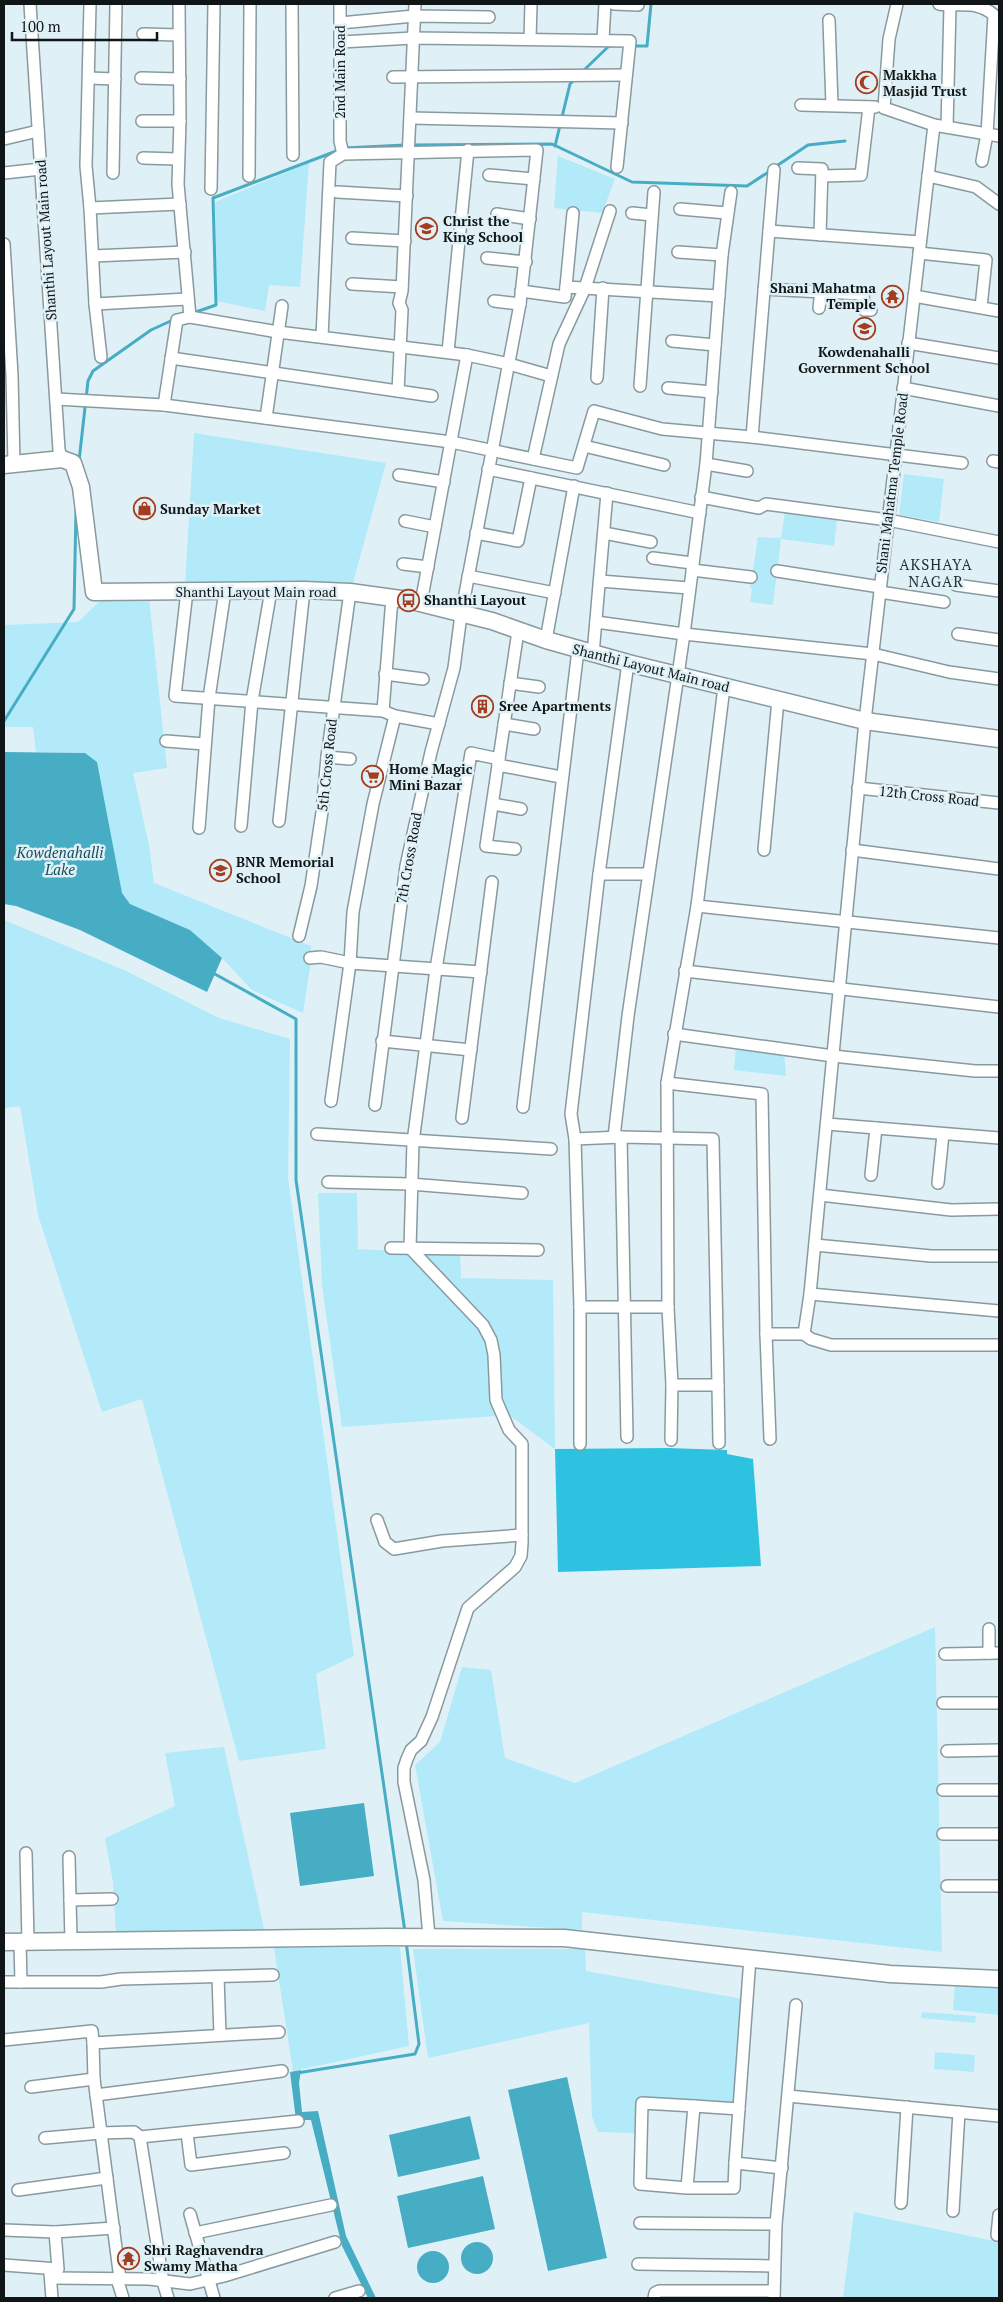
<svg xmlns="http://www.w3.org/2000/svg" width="1003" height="2302" font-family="'PT Serif',serif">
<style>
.green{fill:#b2eaf9}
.forest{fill:#2ec2e1}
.water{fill:#46adc5}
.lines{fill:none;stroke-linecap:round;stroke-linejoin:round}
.stream{stroke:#46adc5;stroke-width:3}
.street-casing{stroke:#899a9e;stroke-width:14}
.secondary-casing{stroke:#899a9e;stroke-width:19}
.street{stroke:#fff;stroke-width:11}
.secondary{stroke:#fff;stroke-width:16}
.labels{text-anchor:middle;stroke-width:5;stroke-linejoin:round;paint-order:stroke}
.street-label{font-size:14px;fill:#101617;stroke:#dff1f6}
.poi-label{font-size:14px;font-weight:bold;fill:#101617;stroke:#dff1f6;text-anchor:start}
.neighbourhood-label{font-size:15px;letter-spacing:1px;fill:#233134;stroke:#dff1f6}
.water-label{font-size:15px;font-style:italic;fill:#16505d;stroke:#dff1f6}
</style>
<rect width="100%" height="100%" fill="#dff1f6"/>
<!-- green -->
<g class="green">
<path d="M558,156L615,179L602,213L554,208Z"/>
<path d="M309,163L300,287L269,285L265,311L217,301L215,202Z"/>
<path d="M194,433L386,463L352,586L185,585Z"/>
<path d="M904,474L944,479L939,522L899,515Z"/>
<path d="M785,512L837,519L834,546L781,539L773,605L750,602L752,589L750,588L758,537L781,538Z"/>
<path d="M149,598L167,768L133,773L149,845L154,883L311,946V961L303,1013L252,990L222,958L190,930L130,904L122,893L85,753L36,752L33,727H4V625L78,622L101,600Z"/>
<path d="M4,920L126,971L219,1018L290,1039L288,1178L354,1656L316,1674L326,1749L239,1761L142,1399L102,1412L38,1215L20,1106L4,1108Z"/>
<path d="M736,1046L784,1052L786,1076L734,1070Z"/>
<path d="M318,1193H357L358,1249L460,1254L461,1278L553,1280L555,1449L509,1415L342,1427L322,1285Z"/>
<path d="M935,1627L942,1952L582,1912V1930L443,1921L415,1765L440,1742L462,1667L491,1670L505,1758L575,1783Z"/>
<path d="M224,1747L265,1933L116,1935L113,1882L105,1838L175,1806L165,1753Z"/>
<path d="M400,1947L409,2046L293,2071L274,1948Z"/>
<path d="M413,1949H585L586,1971L743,1999L735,2106L639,2098L637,2133L598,2132L592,2117L589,2023L428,2058Z"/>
<path d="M955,1984H999V2015L953,2010Z"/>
<path d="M922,2012L976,2016L975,2023L921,2018Z"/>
<path d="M935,2052L975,2055L974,2072L934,2069Z"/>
<path d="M854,2212L999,2242V2298H843Z"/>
</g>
<!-- forest -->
<path class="forest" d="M668,1448L727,1450V1454L753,1459L761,1566L558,1572L555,1449Z"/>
<!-- water -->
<g class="water">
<path d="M4,752L85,753L97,762L122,893L130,904L190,930L222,958L207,992L80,930L16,906L4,904Z"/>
<path d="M364,1803L374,1876L300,1886L290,1813Z"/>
<path d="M301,2070L299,2083L302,2112L318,2111L346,2236L376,2298H368L342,2246L311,2120H296L290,2072Z"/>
<path d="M567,2077L607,2258L548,2271L508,2090Z"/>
<path d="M470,2116L480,2159L398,2177L389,2135Z"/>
<path d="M483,2176L495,2229L408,2248L397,2196Z"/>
<circle cx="477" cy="2258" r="16"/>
<circle cx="433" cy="2267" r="16"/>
</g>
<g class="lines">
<!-- stream -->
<g class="stream">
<path d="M633,46H647L651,4"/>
<path d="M583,71L609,46H612"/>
<path d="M412,145L552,144L632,182L747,186L770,171"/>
<path d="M555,146L570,84L575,79"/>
<path d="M344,148L405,145"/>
<path d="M775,167L808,145L845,141"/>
<path d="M193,313L216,305L213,198L339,150"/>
<path d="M79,461L88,381L93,371L151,330L175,319"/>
<path d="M4,721L74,609L76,509"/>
<path d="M213,973L296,1019V1180L405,1932"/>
<path d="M297,2073L415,2054L419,2044L406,1941"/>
</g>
<defs>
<g id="street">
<path d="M30,4L59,450L62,459"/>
<path d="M90,4L86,166L90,208L95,304L187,299"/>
<path d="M179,4L180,121L178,184L190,317"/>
<path d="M292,4L293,155"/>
<path d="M340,4V141L343,154"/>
<path d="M614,4L638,5"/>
<path d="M897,4L889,39L884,108L934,125L987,134L994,15C977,0 961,7 939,4"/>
<path d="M829,20L832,105"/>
<path d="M340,23L414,16L489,17"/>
<path d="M143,34L179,35"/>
<path d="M530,39L531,4"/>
<path d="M603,39L605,4"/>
<path d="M341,42L413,38L630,41L617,167"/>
<path d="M393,77L626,75"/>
<path d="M89,78L115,79"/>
<path d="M141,78L180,79"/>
<path d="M801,105L875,107"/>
<path d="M410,118L622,123"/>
<path d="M142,121H180"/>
<path d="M947,127L950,6"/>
<path d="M4,139L38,131"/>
<path d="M143,158L178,159"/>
<path d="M982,161L987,134L999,136"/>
<path d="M798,168L822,169L820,235"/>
<path d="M4,173L41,169"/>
<path d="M113,173L116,4"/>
<path d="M489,175L534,179"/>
<path d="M249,176L250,4"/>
<path d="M822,176L861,175L869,107"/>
<path d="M928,176L976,187L999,204"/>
<path d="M211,189L214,4"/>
<path d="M337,192L407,196"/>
<path d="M90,208L180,204"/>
<path d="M680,209L727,213"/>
<path d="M632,213L652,215"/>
<path d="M497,214L530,219"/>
<path d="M769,231L920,242"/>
<path d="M352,238L405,241"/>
<path d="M4,244L12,375L14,465"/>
<path d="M678,252L722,255"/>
<path d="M919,253L986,260L981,307"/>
<path d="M93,256L185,252"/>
<path d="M487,258L526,262"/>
<path d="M352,284L402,287"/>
<path d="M566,287L719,296"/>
<path d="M764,289L863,294L864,310H871"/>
<path d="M521,291L565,297L573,213"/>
<path d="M914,296L999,311"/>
<path d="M494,301L520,304"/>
<path d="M95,304L101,357"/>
<path d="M819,308L821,291"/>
<path d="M322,337L330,162L343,154L537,150L520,304L461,615L454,668L431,752L406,866L375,1105"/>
<path d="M672,341L715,345"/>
<path d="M908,343L999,358"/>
<path d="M448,352L468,150"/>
<path d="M171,358L432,396"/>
<path d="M597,378L603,288"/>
<path d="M640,386L654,192"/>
<path d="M668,388L712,392"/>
<path d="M903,388L999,406"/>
<path d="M398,391L402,310L399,303L402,291L415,4"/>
<path d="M56,399L164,405L451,442L577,468L594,411L662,429L752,437L962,463"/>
<path d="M164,405L177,320L190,317L278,332L467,355L509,364L551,376"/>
<path d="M266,418L282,306"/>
<path d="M752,437L774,170"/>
<path d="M584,446L664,465"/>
<path d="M533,459L559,344L585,288L610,211"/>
<path d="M993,461L999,462"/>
<path d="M706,464L747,471"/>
<path d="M488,469L700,513"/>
<path d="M399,475L444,482"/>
<path d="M701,497L759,508L766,504L888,520L999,542"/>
<path d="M405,521L435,527"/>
<path d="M476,533L518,541L531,478"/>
<path d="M604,533L651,542"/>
<path d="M653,558L692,563"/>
<path d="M403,564L428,567"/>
<path d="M692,570L751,577"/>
<path d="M777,571L880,587"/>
<path d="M468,576L555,593"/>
<path d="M600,581L689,588"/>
<path d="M956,585L999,591"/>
<path d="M187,591L175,696L383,711L395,716L439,724"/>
<path d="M880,592L944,602"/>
<path d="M421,603L467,355"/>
<path d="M596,622L684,634L873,654L949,672L999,679"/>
<path d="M958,634L999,640"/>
<path d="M546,640L574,486"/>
<path d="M593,654L607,493"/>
<path d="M385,674L423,679"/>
<path d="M510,683L539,687"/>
<path d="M383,711L392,598"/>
<path d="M504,724L534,729"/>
<path d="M166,741L204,744"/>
<path d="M327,757L350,759"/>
<path d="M498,765L561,777"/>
<path d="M858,788L999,803"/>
<path d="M493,804L521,809"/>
<path d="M279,821L304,590"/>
<path d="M241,826L252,701L271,590"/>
<path d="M199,828L209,698L225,591"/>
<path d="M515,849L486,846L518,631"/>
<path d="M764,850L778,700"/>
<path d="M852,850L999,869"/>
<path d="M599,874H648"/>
<path d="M697,906L999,938"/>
<path d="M299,936L311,886L322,812L327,757L350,592"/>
<path d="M310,958L321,957L350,963L481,972"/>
<path d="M685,971L999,1007"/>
<path d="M674,1034L833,1056L975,1071H999"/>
<path d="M382,1041L471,1050"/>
<path d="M667,1083L762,1094L766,1334L770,1439"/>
<path d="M331,1101L350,963L353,912L373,804L395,716"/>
<path d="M523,1107L578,650"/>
<path d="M462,1118L492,882"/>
<path d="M827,1124L999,1138"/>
<path d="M317,1134L551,1149"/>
<path d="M614,1137L628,1016L684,634L706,464L722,255L731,192"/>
<path d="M621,1137L627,1437"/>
<path d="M575,1139L571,1114L599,874L628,663"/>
<path d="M871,1175L876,1128"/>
<path d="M328,1182L410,1184L522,1193"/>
<path d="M938,1183L943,1134"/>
<path d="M820,1195L951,1210L999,1209"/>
<path d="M815,1245L931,1256H999"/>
<path d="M391,1248L538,1250"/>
<path d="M810,1294L999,1311"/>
<path d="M580,1307H668"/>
<path d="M766,1334H804L810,1294L865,721L934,125"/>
<path d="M804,1334L811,1339L831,1345H999"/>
<path d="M672,1385L668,1307L667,1083L697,906L724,687"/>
<path d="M671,1440L672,1385H718L719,1443"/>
<path d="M580,1444V1307L575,1139L621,1137L713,1139L718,1385"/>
<path d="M377,1520L385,1542L394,1549L442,1541L522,1535"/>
<path d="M989,1629V1653"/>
<path d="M945,1654L999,1653"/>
<path d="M943,1703H999"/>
<path d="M947,1751L999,1750"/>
<path d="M943,1790H999"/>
<path d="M943,1834H999"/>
<path d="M26,1853L28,1942"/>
<path d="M69,1857L71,1941"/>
<path d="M947,1886H999"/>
<path d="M70,1900L112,1899"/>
<path d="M429,1937L424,1880L404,1782V1768L407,1759L411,1750L421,1741L432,1717L468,1608L515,1567L521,1556L522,1543V1444L509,1430L496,1400L494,1355L491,1340L483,1325L410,1248L413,1142L436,969L471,753L499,759"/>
<path d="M20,1942L21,1982"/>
<path d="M750,1958L735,2163L782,2168"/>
<path d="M218,1977L220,2035"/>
<path d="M4,1982H101L121,1979L273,1975"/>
<path d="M4,2040L92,2031L93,2043"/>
<path d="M31,2087L94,2079"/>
<path d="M96,2095L282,2071"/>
<path d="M788,2096L999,2116"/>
<path d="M694,2106L739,2109"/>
<path d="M187,2133L191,2165L284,2153"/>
<path d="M140,2137L298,2121"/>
<path d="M45,2138L101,2133L134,2132L140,2137L163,2282L168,2298"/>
<path d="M687,2188L694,2106L642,2103L640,2184L687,2188H734L735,2163"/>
<path d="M18,2190L107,2178"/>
<path d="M901,2203L907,2107"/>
<path d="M953,2211L959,2112"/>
<path d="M190,2214L214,2298"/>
<path d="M640,2223L776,2224"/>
<path d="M4,2230L55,2232"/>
<path d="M195,2233L331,2205"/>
<path d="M997,2235L999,2215"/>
<path d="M638,2264L773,2266"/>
<path d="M4,2265L58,2269L55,2232L114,2228"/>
<path d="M50,2273L52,2298"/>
<path d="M51,2278L149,2279L190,2284L224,2276L335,2242"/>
<path d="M117,2279L123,2298"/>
<path d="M120,2279L94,2079L93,2043L279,2032"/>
<path d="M335,2298L359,2291"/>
<path d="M654,2298L655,2293L659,2291H774"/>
<path d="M774,2298L776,2224L796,2005"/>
</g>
<g id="secondary">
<path d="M4,465L62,459L73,463L81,487L94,592L304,590L350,592L408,600L492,621L546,640L628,663L865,721L999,739"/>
<path d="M4,1942L386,1937L564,1938L890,1974L999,1979"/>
</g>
</defs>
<!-- street casing -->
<use href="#street" class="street-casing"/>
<!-- secondary casing -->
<use href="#secondary" class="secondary-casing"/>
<!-- street -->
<use href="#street" class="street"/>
<!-- secondary -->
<use href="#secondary" class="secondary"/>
</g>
<!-- icons -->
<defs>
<symbol id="mosque-ring" viewBox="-11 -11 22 22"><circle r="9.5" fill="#dff1f6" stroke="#a43c1f" stroke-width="1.5"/><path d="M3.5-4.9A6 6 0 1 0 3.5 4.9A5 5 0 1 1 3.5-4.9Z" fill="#a43c1f"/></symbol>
<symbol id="school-ring" viewBox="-11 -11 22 22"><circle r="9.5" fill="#dff1f6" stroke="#a43c1f" stroke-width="1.5"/><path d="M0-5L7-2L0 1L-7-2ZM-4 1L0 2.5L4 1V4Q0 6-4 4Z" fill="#a43c1f"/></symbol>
<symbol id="temple-ring" viewBox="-11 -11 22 22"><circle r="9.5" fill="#dff1f6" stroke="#a43c1f" stroke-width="1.5"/><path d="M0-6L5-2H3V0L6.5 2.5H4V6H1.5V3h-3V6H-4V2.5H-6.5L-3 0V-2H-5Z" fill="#a43c1f"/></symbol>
<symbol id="shop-ring" viewBox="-11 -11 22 22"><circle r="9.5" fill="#dff1f6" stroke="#a43c1f" stroke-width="1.5"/><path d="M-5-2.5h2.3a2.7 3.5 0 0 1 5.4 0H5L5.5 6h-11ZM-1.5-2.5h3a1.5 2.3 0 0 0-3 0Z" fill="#a43c1f"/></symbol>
<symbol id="bus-ring" viewBox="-11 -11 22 22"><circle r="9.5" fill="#dff1f6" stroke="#a43c1f" stroke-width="1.5"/><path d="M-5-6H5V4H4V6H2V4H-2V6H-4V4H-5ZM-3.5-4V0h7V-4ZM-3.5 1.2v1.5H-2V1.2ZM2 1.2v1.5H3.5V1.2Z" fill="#a43c1f"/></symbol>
<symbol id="building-ring" viewBox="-11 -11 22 22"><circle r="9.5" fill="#dff1f6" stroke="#a43c1f" stroke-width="1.5"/><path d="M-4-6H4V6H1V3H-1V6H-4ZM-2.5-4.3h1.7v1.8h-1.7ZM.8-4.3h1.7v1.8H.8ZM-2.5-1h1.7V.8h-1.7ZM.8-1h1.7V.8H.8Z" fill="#a43c1f"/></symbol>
<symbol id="supermarket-ring" viewBox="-11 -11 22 22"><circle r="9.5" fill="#dff1f6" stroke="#a43c1f" stroke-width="1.5"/><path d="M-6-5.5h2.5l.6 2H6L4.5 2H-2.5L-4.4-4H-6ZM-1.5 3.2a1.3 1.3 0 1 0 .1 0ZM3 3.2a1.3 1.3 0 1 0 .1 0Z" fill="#a43c1f"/></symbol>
</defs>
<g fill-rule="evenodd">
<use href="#mosque-ring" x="854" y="70" width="25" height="25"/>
<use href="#school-ring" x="414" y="216" width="25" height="25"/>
<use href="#temple-ring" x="880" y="284" width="25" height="25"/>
<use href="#school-ring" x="852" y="316" width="25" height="25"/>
<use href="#shop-ring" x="132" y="496" width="25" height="25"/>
<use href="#bus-ring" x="396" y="588" width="25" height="25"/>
<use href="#building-ring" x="470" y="694" width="25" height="25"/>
<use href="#supermarket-ring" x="360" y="764" width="25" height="25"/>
<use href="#school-ring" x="208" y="858" width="25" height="25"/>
<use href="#temple-ring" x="116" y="2246" width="25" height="25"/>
</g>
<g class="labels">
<!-- street labels -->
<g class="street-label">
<text transform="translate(340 72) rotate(-90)" y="5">2nd Main Road</text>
<text transform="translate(46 240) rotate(-94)" y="5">Shanthi Layout Main road</text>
<text transform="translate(892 483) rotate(-83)" y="5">Shani Mahatma Temple Road</text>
<text x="256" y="597">Shanthi Layout Main road</text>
<text transform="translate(651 668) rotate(14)" y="5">Shanthi Layout Main road</text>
<text transform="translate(327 765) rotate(-84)" y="5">5th Cross Road</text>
<text transform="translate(929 796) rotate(6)" y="5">12th Cross Road</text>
<text transform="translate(409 858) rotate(-80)" y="5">7th Cross Road</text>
</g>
<!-- poi labels -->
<g class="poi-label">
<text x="883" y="80">Makkha<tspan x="883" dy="16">Masjid Trust</tspan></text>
<text x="443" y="226">Christ the<tspan x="443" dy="16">King School</tspan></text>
<text x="876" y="293" text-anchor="end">Shani Mahatma<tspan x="876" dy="16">Temple</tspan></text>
<text x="864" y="357" text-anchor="middle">Kowdenahalli<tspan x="864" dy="16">Government School</tspan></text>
<text x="160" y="514">Sunday Market</text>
<text x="424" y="605">Shanthi Layout</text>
<text x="499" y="711">Sree Apartments</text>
<text x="389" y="774">Home Magic<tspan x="389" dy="16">Mini Bazar</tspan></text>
<text x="236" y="867">BNR Memorial<tspan x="236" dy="16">School</tspan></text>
<text x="144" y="2255">Shri Raghavendra<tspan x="144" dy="16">Swamy Matha</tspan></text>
</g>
<!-- neighbourhood labels -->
<g class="neighbourhood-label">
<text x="936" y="570">AKSHAYA<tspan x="936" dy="17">NAGAR</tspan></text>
</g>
<!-- water labels -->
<g class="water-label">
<text x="60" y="858">Kowdenahalli<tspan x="60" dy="17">Lake</tspan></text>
</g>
</g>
<!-- border -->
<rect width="1003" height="2302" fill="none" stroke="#101617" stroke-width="10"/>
<!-- scale -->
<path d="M12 32v8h145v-8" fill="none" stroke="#101617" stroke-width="2.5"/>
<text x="20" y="32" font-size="15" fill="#101617" stroke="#dff1f6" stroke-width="4" paint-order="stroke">100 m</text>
</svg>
